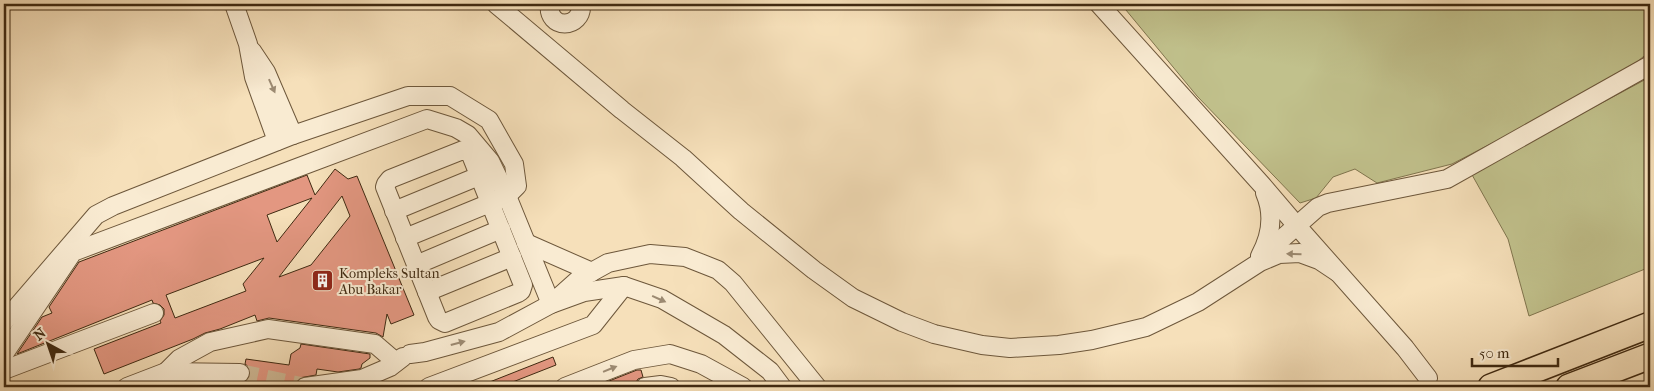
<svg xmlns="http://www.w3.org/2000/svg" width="1654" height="391" font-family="'IM FELL French Canon',serif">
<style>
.green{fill:#c1c18c;stroke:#80754e}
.building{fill:#e39781;stroke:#3f2911;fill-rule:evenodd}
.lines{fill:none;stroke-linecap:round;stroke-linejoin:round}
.minor-tunnel{stroke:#d1bb98;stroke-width:18;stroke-dasharray:18 9;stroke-linecap:butt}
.minor-casing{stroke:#6d573b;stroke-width:20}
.highway-casing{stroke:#3f2911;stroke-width:28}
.minor{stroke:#f9ebd2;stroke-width:18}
.highway{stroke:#f6e0ba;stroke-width:25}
.oneway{fill:#9c8a72}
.labels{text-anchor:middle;stroke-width:4;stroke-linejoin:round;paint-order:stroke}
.poi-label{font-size:14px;fill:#3f2911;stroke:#f9ebd2;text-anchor:start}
</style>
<rect width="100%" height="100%" fill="#f6e0ba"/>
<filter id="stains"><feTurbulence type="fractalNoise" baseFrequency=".004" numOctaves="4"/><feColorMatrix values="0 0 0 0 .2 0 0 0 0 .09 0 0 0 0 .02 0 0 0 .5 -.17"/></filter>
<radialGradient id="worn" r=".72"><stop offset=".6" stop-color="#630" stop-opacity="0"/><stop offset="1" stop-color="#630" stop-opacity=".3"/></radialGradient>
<!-- green -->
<g class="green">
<path d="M1121,4H1650V51L1631,67L1529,124L1452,164L1377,183L1355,169L1333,177L1316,198L1300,203L1197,96Z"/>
<path d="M1650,77V267L1529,316L1508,239L1471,173Z"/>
</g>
<!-- building -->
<g class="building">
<path d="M335,169L348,179L357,176L414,315L391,324L387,314L383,337L376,333L269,318L257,321L255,315L220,329L205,333L193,339L104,374L94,349L161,323L160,321L164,315V309L160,305L153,303L152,300L17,354L42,317L52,313L49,307L79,262L307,175L315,195ZM342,196L350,216L311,265L279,277ZM312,198L277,242L267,215ZM264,258L243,284L246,291L175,318L166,295Z"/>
<path d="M301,344L370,354V358L362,364L361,368L359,369L338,372L317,369L316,375L299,378L295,383V387H233V384L245,382L249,378L251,373L249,367L245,364L246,359L289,365L291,354L300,348Z"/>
<path d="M553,357L556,365L500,387H477Z"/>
<path d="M637,370H641L643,377L638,379L635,384L628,387H594Z"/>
</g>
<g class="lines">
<!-- minor-tunnel -->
<path class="minor-tunnel" d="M240,373L305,387"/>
<defs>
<g id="minor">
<path d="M234,4L248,44L254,77L277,141"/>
<path d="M496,4L622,110L683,158L741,211L814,270L853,298L902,322L934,334L982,345L1010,348L1059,345L1092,340L1146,327L1198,302L1260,262L1279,254L1300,253L1319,260L1337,272"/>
<path d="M550,4C546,30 583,30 581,4"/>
<path d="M1099,4L1262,185L1297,226L1405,348L1428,378"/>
<path d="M252,51L266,72L293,135"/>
<path d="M463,150L469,153L471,155L523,285L521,291L518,293L445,323L439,320L437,317L385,187L386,184L390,179Z"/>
<path d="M394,211L479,176"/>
<path d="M526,243L592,272"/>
<path d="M1260,256C1271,236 1274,214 1265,193"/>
<path d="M1260,258L1318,207L1328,203L1447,179L1650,65"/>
<path d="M416,265L501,229"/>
<path d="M427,292L512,257"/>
<path d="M4,322L96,215L113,206L293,135L408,96H450L489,120L514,164L517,186L507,196L405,238"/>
<path d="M4,354L73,252L427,119L456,128L468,135L490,161L507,196L551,304L579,279L608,263L650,254L685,257L718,270L733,283L817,387"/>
<path d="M410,354L425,352L499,332L551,304L584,292L624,286L662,299L724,335L770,371L782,387"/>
<path d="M4,370L154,313"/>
<path d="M166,372L179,359L210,342L268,329L375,344L396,362"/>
<path d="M127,387L166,372L240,373"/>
<path d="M305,387L362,379L390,367L403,357"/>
<path d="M429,387L593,325L624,286"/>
<path d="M565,387L634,360L670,354L701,364L743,387"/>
<path d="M645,387L661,385L671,387"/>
</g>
<g id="highway">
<path d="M1491,387L1650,325"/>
<path d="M1569,387L1650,356"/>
</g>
</defs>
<!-- minor casing -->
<use href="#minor" class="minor-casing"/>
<!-- highway casing -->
<use href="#highway" class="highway-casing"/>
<!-- minor -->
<use href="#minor" class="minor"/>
<!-- highway -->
<use href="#highway" class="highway"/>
</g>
<!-- one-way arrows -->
<defs><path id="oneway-solid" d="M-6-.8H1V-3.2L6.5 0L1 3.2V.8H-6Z" transform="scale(1.25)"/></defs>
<g class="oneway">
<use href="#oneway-solid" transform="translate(272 86) rotate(66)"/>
<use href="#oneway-solid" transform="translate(1294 254) rotate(-179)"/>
<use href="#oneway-solid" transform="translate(659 299) rotate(24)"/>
<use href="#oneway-solid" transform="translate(458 343) rotate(-15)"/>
<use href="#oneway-solid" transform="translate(610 369) rotate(-22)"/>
</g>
<!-- icons -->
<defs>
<symbol id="building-square" viewBox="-11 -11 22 22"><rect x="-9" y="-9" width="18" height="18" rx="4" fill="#8f2418" stroke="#f9ebd2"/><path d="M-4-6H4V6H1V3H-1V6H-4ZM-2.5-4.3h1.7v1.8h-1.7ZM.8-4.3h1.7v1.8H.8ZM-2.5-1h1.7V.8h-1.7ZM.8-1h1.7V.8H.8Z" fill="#fff"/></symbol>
</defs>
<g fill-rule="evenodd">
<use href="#building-square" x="310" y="268" width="25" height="25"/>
</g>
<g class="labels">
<!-- poi labels -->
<g class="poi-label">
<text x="339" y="278">Kompleks Sultan<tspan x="339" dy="16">Abu Bakar</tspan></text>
</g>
</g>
<!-- margin -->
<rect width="1654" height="391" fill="none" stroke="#f6e0ba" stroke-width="20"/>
<rect x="5" y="5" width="1644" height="381" fill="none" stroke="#3f2911" stroke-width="2.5"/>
<rect x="10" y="10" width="1634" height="371" fill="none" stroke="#3f2911"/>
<!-- north arrow -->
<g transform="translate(48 344) rotate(320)" stroke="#f9ebd2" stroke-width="4" paint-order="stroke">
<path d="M0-4L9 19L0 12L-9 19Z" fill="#3f2911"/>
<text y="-8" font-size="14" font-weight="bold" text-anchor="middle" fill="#3f2911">N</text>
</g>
<!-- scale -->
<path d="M1472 358v8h86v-8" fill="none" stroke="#3f2911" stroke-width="2.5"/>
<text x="1479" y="358" font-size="15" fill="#3f2911" stroke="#f9ebd2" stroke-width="4" paint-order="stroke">50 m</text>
<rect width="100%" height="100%" filter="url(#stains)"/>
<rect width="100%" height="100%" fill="url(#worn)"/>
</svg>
